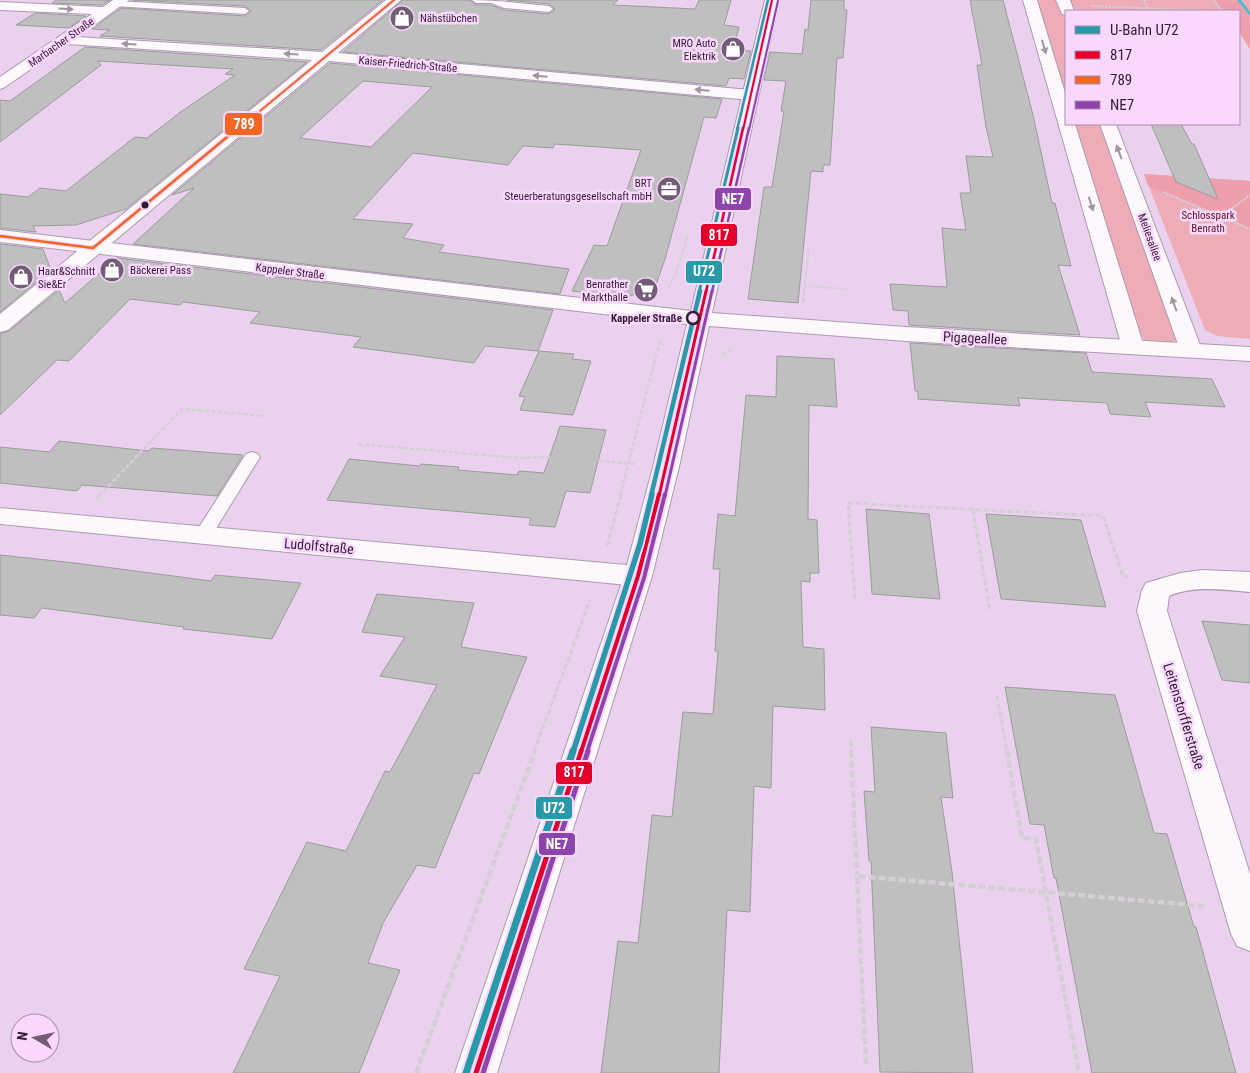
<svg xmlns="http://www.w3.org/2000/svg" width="1250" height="1073" font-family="'Roboto Condensed',sans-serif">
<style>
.green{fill:#eeacb6}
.forest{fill:#eda0ac}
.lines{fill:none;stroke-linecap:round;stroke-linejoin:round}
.stream{fill:#4dbdcc;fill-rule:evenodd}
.building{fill:#bfbfbf;stroke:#9c9b9d;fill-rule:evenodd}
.lane-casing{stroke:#ad99b0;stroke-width:2}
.street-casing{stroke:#ad99b0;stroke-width:2}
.secondary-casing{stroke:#ad99b0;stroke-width:2}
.path-far3{stroke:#d5ced6;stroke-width:2;stroke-dasharray:2.5 1;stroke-linecap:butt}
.path-far2{stroke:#d5ced6;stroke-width:2.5;stroke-dasharray:4.5 2;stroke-linecap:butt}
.path-far1{stroke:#d5ced6;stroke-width:3;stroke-dasharray:5.5 2.5;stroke-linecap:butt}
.path{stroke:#d5ced6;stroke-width:4.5;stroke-dasharray:7 3;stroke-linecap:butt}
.lane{fill:#fcf8fc;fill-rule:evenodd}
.street{fill:#fcf8fc;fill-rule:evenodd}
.secondary{fill:#fcf8fc;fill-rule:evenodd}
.bus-1-far4-casing{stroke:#fad8fe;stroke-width:4}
.bus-1-far3-casing{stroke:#fad8fe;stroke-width:5}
.bus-1-far2-casing{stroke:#fad8fe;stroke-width:6}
.bus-1-far1-casing{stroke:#fad8fe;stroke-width:8}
.bus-1-casing{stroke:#fad8fe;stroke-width:9}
.bus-2-far1-casing{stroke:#fad8fe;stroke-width:4}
.bus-2-casing{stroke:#fad8fe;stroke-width:5}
.bus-3-far4-casing{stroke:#fad8fe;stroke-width:4}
.bus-3-far3-casing{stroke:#fad8fe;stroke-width:5}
.bus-3-far2-casing{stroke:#fad8fe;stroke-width:6}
.bus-3-far1-casing{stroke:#fad8fe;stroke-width:8}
.bus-3-casing{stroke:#fad8fe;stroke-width:9}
.bus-1-far4{stroke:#e4002b;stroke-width:2}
.bus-1-far3{stroke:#e4002b;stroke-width:2.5}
.bus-1-far2{stroke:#e4002b;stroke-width:3}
.bus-1-far1{stroke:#e4002b;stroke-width:4}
.bus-1{stroke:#e4002b;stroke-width:5}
.bus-2-far1{stroke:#f26522;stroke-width:2}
.bus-2{stroke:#f26522;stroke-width:2.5}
.bus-3-far4{stroke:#8e44ad;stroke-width:2}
.bus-3-far3{stroke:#8e44ad;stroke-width:2.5}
.bus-3-far2{stroke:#8e44ad;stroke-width:3}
.bus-3-far1{stroke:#8e44ad;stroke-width:4}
.bus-3{stroke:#8e44ad;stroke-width:5}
.metro-1-far4-casing{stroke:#fad8fe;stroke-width:4.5}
.metro-1-far3-casing{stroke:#fad8fe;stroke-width:5.5}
.metro-1-far2-casing{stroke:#fad8fe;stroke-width:8}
.metro-1-far1-casing{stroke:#fad8fe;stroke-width:9}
.metro-1-casing{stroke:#fad8fe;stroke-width:11}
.metro-1-far4{stroke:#2899a8;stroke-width:2.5}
.metro-1-far3{stroke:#2899a8;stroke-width:3}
.metro-1-far2{stroke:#2899a8;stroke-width:4.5}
.metro-1-far1{stroke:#2899a8;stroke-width:5.5}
.metro-1{stroke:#2899a8;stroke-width:7}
.oneway{fill:#a195a2}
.bus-dot{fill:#321d35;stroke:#fad8fe;stroke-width:2}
.stop-dot{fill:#fad8fe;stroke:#321d35;stroke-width:2.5}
.labels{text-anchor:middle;stroke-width:5;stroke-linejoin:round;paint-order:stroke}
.far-poi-label{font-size:11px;fill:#321d35;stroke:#fad8fe;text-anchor:start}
.far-street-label{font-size:11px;fill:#321d35;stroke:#fad8fe}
.far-park-label{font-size:11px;fill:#5f151a;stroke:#fad8fe}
.far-stop-label{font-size:11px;font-weight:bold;fill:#321d35;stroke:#fad8fe;text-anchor:end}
.street-label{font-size:14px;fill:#321d35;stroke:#fad8fe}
.line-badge{stroke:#fad8fe;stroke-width:2}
.badge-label{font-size:14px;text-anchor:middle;font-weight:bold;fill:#fff}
</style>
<rect width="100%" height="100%" fill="#ead2ee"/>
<!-- green -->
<g class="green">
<path d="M1034,0H1058L1066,23V105Z"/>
<path d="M1067,0H1250V49L1239,32V11H1127L1070,9Z"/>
<path d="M1072,124H1102L1177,333V340L1172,342L1145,340L1134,328Z"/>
<path d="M1144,174L1250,181V339L1217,336L1205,330Z"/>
</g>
<!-- forest -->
<g class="forest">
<path d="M1215,0L1238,1L1250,18V49L1239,32V11H1222Z"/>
<path d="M1144,174L1250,181V228L1148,186Z"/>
</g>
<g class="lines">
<!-- stream -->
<path class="stream" d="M1237,0H1241L1250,12V16Z"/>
</g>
<!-- building -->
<g class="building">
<path d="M56,0H110L102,5L52,3Z"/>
<path d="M132,0H383L321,50L100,36L110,30L92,29L121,8L245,16L251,11L245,6Z"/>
<path d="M403,0H470L476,5H491L504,10L549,14L555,9L549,4L507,0H618L613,5L695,9L699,0H731L724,25L739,27L733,50L751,51L744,79L729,78L726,86L343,52Z"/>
<path d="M811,0H844V10H847L843,58H837L830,165H823V172L811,171L798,303L748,299L764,187H772L784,111H781L786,81L764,80L770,52L802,54L805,29L808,30Z"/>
<path d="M970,0H1003L1033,115L1052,203H1055L1071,266L1058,265L1080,335L909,325L908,311L893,310L890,284L947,287L942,228L966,230L960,193H971L966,156L993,157L986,127L977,65H982Z"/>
<path d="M35,13L86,16L69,28L16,25Z"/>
<path d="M85,47L307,62L126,209L76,225L33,226L36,232L0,228V194L28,197L40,188L66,191L135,137L147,138L182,111L235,75L225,74L233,69L98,61L101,65L0,142V100L10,101Z"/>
<path d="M330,63L722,99L716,118L704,117L665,259L653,293L643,292L626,297L572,291L594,245L607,246L641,150L555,144L553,148L523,146L508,165L413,153L353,219L413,224L403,238L444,245L439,252L569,269L560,294L133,244L194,188L172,195ZM363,81L432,87L371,147L300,138Z"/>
<path d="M1151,124H1181L1192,144H1194L1218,199L1176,182Z"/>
<path d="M0,244L43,249L51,270L0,312Z"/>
<path d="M117,258L553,310L538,351L485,346L474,363L353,347L361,337L250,323L260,312L183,302L180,305L130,299L69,361L57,360L0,415V334L9,331L59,290L65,303Z"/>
<path d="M910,343L1086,353L1092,372L1212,379L1225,407L1145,402L1151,417L1110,414L1107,403L1018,398L1020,406L918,399V391H915Z"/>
<path d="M539,351L574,354L572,359L591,361L573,415L520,410L525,397L519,396Z"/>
<path d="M777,356L834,359L837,407L809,405L808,519L817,520L819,573H810V582L801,581L803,647L824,649L825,710L773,706L771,788L754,786L750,912L727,910L719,1073H601L618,941L638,943L652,815L672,817L683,712L713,714L718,651H715L720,569H713L718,514L735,516L746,395L776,397Z"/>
<path d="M560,426L606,430L590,493L566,491L555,527L529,525L531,518L327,500L349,459L420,466L421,464L459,467L458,470L517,475L519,471L544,473Z"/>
<path d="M59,441L148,451L152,448L243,455L217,496L82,485L77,491L0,483V447L49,452Z"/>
<path d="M866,509L929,514L940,599L872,594Z"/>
<path d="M986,514L1081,520L1106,607L1001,599Z"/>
<path d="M0,555L75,563L211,581L215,575L301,583L272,639L183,629L184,627L42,608L34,618L0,615Z"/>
<path d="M377,594L474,603L461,647L527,657L479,774L474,773L435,868L417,865L383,923L368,963L400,970L359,1073H233L280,976L244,969L307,842L346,851L385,771L390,772L437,685L380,676L405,637L362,632Z"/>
<path d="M1202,621L1250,625V683L1222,680Z"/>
<path d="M1005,687L1115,695L1154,833L1167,834L1194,927H1196L1236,1073H1092L1056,878H1054L1044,825L1030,824Z"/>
<path d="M871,727L946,733L953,798L941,797L952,872L973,1073L880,1072L871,862L869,861L864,791L875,792Z"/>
</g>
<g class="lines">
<defs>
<g id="lane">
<path d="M472,0C498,0 523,4 549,6L553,9L549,12L504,8L491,3H476Z"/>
<path d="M116,1L245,8L249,11L245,14L113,6V2Z"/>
<path d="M252,452L258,454L260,457L212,535L209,539L203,541L197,539L194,535L246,454Z"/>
</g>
<g id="street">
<path d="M113,0H129L78,37L322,52L386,0H401L338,53L750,90L756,92L758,95L756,98L750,100L329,61L8,330L0,332V314L312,60L67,44L5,87L0,89V77L92,14L0,10V2L103,7Z"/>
<path d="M1023,0H1037L1066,96V124H1075L1144,347L1141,352L1133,354L1125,352L1122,347Z"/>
<path d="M1056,0H1070L1074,11H1066V15L1062,14Z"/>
<path d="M1100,124H1116L1202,350L1199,355L1191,357L1183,355L1180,350Z"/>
<path d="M0,508L638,566L648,569L652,576L648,583L638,586L0,524Z"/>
<path d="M1202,570L1250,572V592C1223,590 1195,585 1169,596L1167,611L1250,874V951L1237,946L1231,934L1137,611L1142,590L1146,583L1180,573Z"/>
</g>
<path id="secondary" d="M765,0H779L712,313L906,327L1250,347V361L906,341L709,326L679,467L652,576L497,1073H455L624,576L653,467L687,324L0,242V230L691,311Z"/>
</defs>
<!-- lane casing -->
<use href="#lane" class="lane-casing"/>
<!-- street casing -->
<use href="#street" class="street-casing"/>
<!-- secondary casing -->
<use href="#secondary" class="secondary-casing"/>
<!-- path-far3 -->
<g class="path-far3">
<path d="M1144,0L1148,8"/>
<path d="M1214,0L1222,11"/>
<path d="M1091,6L1210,11"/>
<path d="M1163,192L1250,229"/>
<path d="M1216,214L1230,210L1250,195"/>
<path d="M805,286L847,289"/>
<path d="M668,289L676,273L688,234"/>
<path d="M804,292L809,246"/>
</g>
<!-- path-far2 -->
<g class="path-far2">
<path d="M803,302L804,291"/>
<path d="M722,355L733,347"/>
<path d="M358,444L519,458L550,457"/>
<path d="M598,461L636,464"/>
<path d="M99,496L182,409L265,416"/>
<path d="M620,496L660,340"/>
</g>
<!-- path-far1 -->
<g class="path-far1">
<path d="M96,499L100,494"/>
<path d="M973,509L990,611"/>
<path d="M607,546L621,494"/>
<path d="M855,599L848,503L1103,516L1123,576L1128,577"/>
<path d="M997,696L1007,752"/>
<path d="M851,741V752"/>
<path d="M534,752L590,600"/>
</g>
<!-- path -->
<g class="path">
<path d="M851,751L857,876"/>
<path d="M1007,751L1022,838L1036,839L1079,1073"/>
<path d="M866,1064L857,876L1204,906"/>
<path d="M416,1073L535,751"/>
</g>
<!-- lane -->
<use href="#lane" class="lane"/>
<!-- street -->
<use href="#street" class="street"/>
<!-- secondary -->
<use href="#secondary" class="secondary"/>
<defs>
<path id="bus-1-far4" d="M743,130L772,0"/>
<path id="bus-1-far3" d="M706,292L743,128"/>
<path id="bus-1-far2" d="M659,496L706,291"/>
<path id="bus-1-far1" d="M581,752L638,576L659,494"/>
<path id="bus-1" d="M476,1073L581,751"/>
<path id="bus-2-far1" d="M237,130L394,0"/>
<g id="bus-2">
<path d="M0,236L93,248"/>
<path d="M93,248L238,128"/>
</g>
<path id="bus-3-far4" d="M749,130L778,1"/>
<path id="bus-3-far3" d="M712,292L749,128"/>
<path id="bus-3-far2" d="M665,496L712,291"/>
<path id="bus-3-far1" d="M587,752L644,578L665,494"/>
<path id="bus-3" d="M483,1073L588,751"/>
</defs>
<!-- bus-1-far4 casing -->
<use href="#bus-1-far4" class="bus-1-far4-casing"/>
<!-- bus-1-far3 casing -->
<use href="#bus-1-far3" class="bus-1-far3-casing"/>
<!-- bus-1-far2 casing -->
<use href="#bus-1-far2" class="bus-1-far2-casing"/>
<!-- bus-1-far1 casing -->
<use href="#bus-1-far1" class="bus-1-far1-casing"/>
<!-- bus-1 casing -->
<use href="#bus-1" class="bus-1-casing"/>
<!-- bus-2-far1 casing -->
<use href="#bus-2-far1" class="bus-2-far1-casing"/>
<!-- bus-2 casing -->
<use href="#bus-2" class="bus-2-casing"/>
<!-- bus-3-far4 casing -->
<use href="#bus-3-far4" class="bus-3-far4-casing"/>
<!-- bus-3-far3 casing -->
<use href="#bus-3-far3" class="bus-3-far3-casing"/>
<!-- bus-3-far2 casing -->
<use href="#bus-3-far2" class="bus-3-far2-casing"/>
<!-- bus-3-far1 casing -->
<use href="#bus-3-far1" class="bus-3-far1-casing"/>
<!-- bus-3 casing -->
<use href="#bus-3" class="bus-3-casing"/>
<!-- bus-1-far4 -->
<use href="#bus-1-far4" class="bus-1-far4"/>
<!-- bus-1-far3 -->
<use href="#bus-1-far3" class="bus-1-far3"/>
<!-- bus-1-far2 -->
<use href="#bus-1-far2" class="bus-1-far2"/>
<!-- bus-1-far1 -->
<use href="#bus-1-far1" class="bus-1-far1"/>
<!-- bus-1 -->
<use href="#bus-1" class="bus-1"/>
<!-- bus-2-far1 -->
<use href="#bus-2-far1" class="bus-2-far1"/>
<!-- bus-2 -->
<use href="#bus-2" class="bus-2"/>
<!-- bus-3-far4 -->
<use href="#bus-3-far4" class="bus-3-far4"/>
<!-- bus-3-far3 -->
<use href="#bus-3-far3" class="bus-3-far3"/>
<!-- bus-3-far2 -->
<use href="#bus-3-far2" class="bus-3-far2"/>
<!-- bus-3-far1 -->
<use href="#bus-3-far1" class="bus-3-far1"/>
<!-- bus-3 -->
<use href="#bus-3" class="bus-3"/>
<defs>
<path id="metro-1-far4" d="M737,130L768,0"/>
<path id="metro-1-far3" d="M699,292L738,128"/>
<path id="metro-1-far2" d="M651,496L700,291"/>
<path id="metro-1-far1" d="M573,752L640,544L652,494"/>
<path id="metro-1" d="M466,1073L573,751"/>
</defs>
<!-- metro-1-far4 casing -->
<use href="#metro-1-far4" class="metro-1-far4-casing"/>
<!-- metro-1-far3 casing -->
<use href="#metro-1-far3" class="metro-1-far3-casing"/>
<!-- metro-1-far2 casing -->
<use href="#metro-1-far2" class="metro-1-far2-casing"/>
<!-- metro-1-far1 casing -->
<use href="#metro-1-far1" class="metro-1-far1-casing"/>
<!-- metro-1 casing -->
<use href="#metro-1" class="metro-1-casing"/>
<!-- metro-1-far4 -->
<use href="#metro-1-far4" class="metro-1-far4"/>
<!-- metro-1-far3 -->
<use href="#metro-1-far3" class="metro-1-far3"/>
<!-- metro-1-far2 -->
<use href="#metro-1-far2" class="metro-1-far2"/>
<!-- metro-1-far1 -->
<use href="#metro-1-far1" class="metro-1-far1"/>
<!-- metro-1 -->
<use href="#metro-1" class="metro-1"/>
</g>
<!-- one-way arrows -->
<defs><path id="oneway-solid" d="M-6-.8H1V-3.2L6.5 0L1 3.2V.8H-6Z" transform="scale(1.25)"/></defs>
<g class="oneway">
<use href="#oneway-solid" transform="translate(66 9) rotate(3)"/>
<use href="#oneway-solid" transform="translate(129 44) rotate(-176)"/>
<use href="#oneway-solid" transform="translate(1044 47) rotate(74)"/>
<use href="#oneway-solid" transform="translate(291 54) rotate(-176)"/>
<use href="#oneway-solid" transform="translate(540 76) rotate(-175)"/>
<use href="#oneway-solid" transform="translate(702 90) rotate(-175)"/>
<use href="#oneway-solid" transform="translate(1119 152) rotate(-110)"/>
<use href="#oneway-solid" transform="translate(1091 204) rotate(73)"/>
<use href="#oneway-solid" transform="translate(1174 304) rotate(-110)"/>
</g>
<!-- icons -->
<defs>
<symbol id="shop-disc" viewBox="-11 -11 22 22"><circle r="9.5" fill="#725c76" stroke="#fad8fe"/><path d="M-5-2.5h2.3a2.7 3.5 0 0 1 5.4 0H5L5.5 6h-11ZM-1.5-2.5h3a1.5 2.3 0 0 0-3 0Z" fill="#fff"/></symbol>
<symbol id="office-disc" viewBox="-11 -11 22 22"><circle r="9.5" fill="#725c76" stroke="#fad8fe"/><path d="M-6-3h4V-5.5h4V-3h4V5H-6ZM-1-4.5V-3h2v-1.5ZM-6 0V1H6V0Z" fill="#fff"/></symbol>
<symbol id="supermarket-disc" viewBox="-11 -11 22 22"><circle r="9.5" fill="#725c76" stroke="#fad8fe"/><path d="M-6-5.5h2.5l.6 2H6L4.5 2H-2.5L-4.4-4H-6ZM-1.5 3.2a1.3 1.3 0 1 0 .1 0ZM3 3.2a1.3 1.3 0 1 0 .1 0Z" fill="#fff"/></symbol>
</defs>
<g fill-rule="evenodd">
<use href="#shop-disc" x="388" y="4" width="28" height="28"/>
<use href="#shop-disc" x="719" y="35" width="28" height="28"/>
<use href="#office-disc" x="655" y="175" width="28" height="28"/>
<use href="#shop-disc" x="98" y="256" width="28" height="28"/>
<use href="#shop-disc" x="7" y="263" width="28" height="28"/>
<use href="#supermarket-disc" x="632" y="276" width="28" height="28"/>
</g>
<!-- markers -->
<circle class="bus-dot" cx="145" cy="205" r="4.5"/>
<circle class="stop-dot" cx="693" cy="318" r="6"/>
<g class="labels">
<!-- far-poi labels -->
<g class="far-poi-label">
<text x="420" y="22">Nähstübchen</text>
<text x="716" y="47" text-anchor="end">MRO Auto<tspan x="716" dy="13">Elektrik</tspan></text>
<text x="652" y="187" text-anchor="end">BRT<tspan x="652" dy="13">Steuerberatungsgesellschaft mbH</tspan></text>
<text x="130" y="274">Bäckerei Pass</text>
<text x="38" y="275">Haar&amp;Schnitt<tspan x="38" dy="13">Sie&amp;Er</tspan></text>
<text x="628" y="288" text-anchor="end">Benrather<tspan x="628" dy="13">Markthalle</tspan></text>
</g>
<!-- far-street labels -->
<g class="far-street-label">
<text transform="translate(61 42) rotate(-35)" y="4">Marbacher Straße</text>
<text transform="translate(408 64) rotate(5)" y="4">Kaiser-Friedrich-Straße</text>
<text transform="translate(1150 237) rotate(70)" y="4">Meliesallee</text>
<text transform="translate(290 271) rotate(7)" y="4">Kappeler Straße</text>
</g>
<!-- far-park labels -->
<g class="far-park-label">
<text x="1208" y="219">Schlosspark<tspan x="1208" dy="13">Benrath</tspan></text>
</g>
<!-- far-stop labels -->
<g class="far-stop-label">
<text x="682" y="322">Kappeler Straße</text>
</g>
<!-- street labels -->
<g class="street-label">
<text transform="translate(975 338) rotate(3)" y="5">Pigageallee</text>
<text transform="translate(319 546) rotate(5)" y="5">Ludolfstraße</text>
<text transform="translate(1184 716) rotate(73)" y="5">Leitenstorfferstraße</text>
</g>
</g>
<g class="line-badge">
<rect x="224" y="112" width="39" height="24" rx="5" fill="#f26522"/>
<rect x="714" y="187" width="38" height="24" rx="5" fill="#8e44ad"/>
<rect x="700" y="223" width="38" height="24" rx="5" fill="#e4002b"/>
<rect x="685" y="260" width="38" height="24" rx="5" fill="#2899a8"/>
<rect x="555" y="761" width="38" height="24" rx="5" fill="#e4002b"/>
<rect x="535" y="796" width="38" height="24" rx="5" fill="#2899a8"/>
<rect x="538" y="832" width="38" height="24" rx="5" fill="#8e44ad"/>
</g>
<g class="badge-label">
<text x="244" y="129">789</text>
<text x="733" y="204">NE7</text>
<text x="719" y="240">817</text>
<text x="704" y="276">U72</text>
<text x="574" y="777">817</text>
<text x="554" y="813">U72</text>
<text x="557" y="849">NE7</text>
</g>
<!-- legend -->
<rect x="1065" y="10" width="175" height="115" fill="#fad8fe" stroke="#aa8dae"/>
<rect x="1075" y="26" width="25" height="8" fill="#2899a8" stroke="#aa8dae"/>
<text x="1110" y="35" font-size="15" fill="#321d35">U-Bahn U72</text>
<rect x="1075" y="51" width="25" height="8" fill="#e4002b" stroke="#aa8dae"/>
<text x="1110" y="60" font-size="15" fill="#321d35">817</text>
<rect x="1075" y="76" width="25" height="8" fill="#f26522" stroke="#aa8dae"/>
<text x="1110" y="85" font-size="15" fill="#321d35">789</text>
<rect x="1075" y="101" width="25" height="8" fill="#8e44ad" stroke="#aa8dae"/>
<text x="1110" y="110" font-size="15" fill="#321d35">NE7</text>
<!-- north arrow -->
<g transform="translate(35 1038) rotate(279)"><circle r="24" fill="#fad8fe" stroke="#aa8dae"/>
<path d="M0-4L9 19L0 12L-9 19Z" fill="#725c76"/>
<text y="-8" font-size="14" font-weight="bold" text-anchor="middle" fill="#321d35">N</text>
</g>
</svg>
